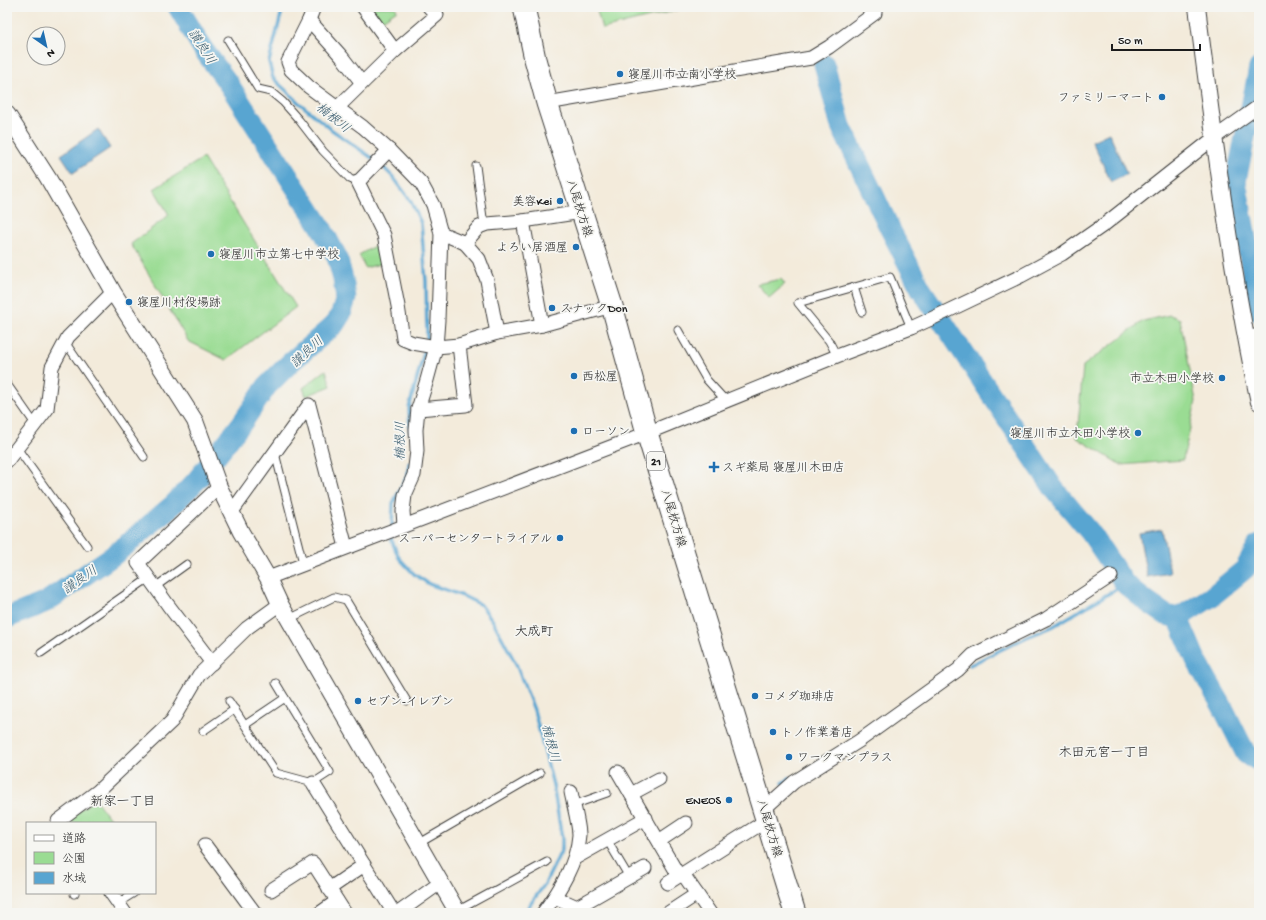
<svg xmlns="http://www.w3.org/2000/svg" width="1266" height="920" font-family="'Gochi Hand','Klee One',sans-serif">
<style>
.green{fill:#9adc93;stroke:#5b7c58}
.water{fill:#58a5d1;stroke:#3a6076}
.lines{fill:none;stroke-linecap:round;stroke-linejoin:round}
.stream{stroke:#58a5d1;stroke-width:3.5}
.river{stroke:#58a5d1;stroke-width:21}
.service-casing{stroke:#3c3b39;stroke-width:9}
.minor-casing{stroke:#3c3b39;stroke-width:15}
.tertiary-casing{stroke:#3c3b39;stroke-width:18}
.primary-casing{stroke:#3c3b39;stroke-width:23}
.service{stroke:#fff;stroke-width:7}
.minor{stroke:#fff;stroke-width:13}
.tertiary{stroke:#fff;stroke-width:16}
.primary{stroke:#fff;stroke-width:21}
.poi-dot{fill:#1f6fb2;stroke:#f6f6f2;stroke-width:1.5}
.labels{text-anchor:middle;stroke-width:3.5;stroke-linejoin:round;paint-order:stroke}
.shield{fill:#f6f6f2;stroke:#5d5d5c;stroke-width:1}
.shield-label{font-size:11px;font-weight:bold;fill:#1c1c1c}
.poi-label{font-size:12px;fill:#1c1c1c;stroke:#f6f6f2;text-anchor:start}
.street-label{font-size:12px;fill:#1c1c1c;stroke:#f6f6f2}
.water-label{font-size:13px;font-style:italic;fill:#375a6d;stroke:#f6f6f2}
.neighbourhood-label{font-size:13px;fill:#1c1c1c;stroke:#f6f6f2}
</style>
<rect width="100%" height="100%" fill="#f6f6f2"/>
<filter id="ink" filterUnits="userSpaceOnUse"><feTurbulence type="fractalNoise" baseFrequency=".025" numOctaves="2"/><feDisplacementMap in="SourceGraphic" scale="8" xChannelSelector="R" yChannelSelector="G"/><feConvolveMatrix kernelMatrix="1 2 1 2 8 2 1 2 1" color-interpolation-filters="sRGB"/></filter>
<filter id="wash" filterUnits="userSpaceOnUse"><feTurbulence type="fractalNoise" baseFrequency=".012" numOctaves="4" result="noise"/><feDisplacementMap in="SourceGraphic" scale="16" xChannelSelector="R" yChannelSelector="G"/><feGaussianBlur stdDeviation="0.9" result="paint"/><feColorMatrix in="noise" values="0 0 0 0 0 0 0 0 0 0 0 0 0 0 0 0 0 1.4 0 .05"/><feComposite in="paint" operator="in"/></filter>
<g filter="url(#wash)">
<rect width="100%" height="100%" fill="#f3ebdb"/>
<!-- green -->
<g class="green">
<path d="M371,7H395L397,10L381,21Z"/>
<path d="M594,7H690L602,29L597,11Z"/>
<path d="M203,158L296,307L226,360L188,341L131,244L169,215L154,189Z"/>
<path d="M381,242L384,263L365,268L359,255Z"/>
<path d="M781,279L785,284L769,298L757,284Z"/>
<path d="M1170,315L1180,319L1196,401L1183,460L1121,465L1077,438L1083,366L1143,321Z"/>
<path d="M326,370L331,386L306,396L303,388Z"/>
<path d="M95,799L113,823H63Z"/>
</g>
<!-- water -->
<g class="water">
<path d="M98,129L110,148L73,173L61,155Z"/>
<path d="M1109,133L1127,174L1111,182L1092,141Z"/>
<path d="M1162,529L1170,573L1147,577L1139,533Z"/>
</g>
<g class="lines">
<!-- stream -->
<g class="stream">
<path d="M283,7L269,62L273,78L298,102L332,130L375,160"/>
<path d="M380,164L394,178L410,200L421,223L426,281L427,341L409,408L410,431"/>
<path d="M392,527L393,503L407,476L409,463"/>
<path d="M391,534V539L399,558L414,574L429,584L463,596L481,605L493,621L516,664L534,710L553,785L562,838V849L545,884L524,913"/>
<path d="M970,665L1027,637L1052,627L1125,584"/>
<path d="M783,783L790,778"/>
</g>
<!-- river -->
<g class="river">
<path d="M824,64L841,126L890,229L921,289L1054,489L1090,532L1125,584L1147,602L1166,615L1178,618L1196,660L1222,706L1246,754L1259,761"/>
<path d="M1259,68L1236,181L1259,312"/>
<path d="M7,618L46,602L114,555L173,505L196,481L242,423L267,386L290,363L334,325L341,314L346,298L343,279L337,257L321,227L228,83L203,49L178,7"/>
<path d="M1178,618L1211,597L1245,569L1259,544"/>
</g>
</g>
</g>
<g filter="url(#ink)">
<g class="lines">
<defs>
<g id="service">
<path d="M228,40L258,89L271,92L283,102L299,120L323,151L350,179L358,182"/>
<path d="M476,166L484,225"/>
<path d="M854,287L862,312"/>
<path d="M678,330L706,379L726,401"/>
<path d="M65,342L144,457"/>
<path d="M837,356L829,341L798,303L890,277L911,328"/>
<path d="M7,384L35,424"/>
<path d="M17,448L87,546"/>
<path d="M275,453L303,563"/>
<path d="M155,587L187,564"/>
<path d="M289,619L334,597L346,600L407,701"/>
<path d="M41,653L149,578"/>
<path d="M229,701L276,773L313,783L330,772L276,683"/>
<path d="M245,725L285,698"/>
<path d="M203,731L235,709"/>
<path d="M573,805L607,793"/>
<path d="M607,840L629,877"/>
<path d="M418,844L540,773"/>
<path d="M74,894L75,893"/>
<path d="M118,903L134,893"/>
<path d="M457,911L547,862"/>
<path d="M172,913L173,912"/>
</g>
<g id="minor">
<path d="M314,7L309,20L288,62L291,70L309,87L363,127L389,150L421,183L433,205L441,233L438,320L436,347L427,380L418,409L416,430L417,451L414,475L405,495L403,511L404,525"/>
<path d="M363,7L395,51"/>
<path d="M309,20L342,57L362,83"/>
<path d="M547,103L811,58L829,47L875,13V7"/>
<path d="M337,108L395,51L437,15L429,7"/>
<path d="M389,150L358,182L384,235L398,306L403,339L413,343L436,347L459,345L497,333L542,325L612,306"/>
<path d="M523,221L542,325"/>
<path d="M441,233L465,243L479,227L487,224L523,221L582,212"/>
<path d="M465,243L479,259L487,280L497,333"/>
<path d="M1245,338L1259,335"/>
<path d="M418,409L466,405L459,345"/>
<path d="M7,461L47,409L52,367L68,337L113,292"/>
<path d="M231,513L309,405L346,547"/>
<path d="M268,578L647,433L837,356L911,328L933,318L1021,276L1062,254L1105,224L1214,138L1259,106"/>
<path d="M212,663L168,605L138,563L219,487"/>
<path d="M618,772L679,876"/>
<path d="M313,783L394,913"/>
<path d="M631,794L659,779"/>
<path d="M764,809L794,782L859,741L958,670L973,655L1046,619L1111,576"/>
<path d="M60,823L58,821L98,791L172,721L199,675L247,628L280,604"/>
<path d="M659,841L686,823"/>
<path d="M205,845L255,913"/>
<path d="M575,858L646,818"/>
<path d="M683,874L710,913"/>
<path d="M668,883L767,820"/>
<path d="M329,889L364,865"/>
<path d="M271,890L313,863L345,913"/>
<path d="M111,893L125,913"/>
<path d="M555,897L577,907L645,868"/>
<path d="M320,913L337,901"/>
<path d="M398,913L440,883"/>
<path d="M543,913C560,890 577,863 579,835C579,824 573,803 571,792"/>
<path d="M668,913L697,894"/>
</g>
<g id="tertiary">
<path d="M1197,7C1214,139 1231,272 1259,402"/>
<path d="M7,114L48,178L113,292L195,421L219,487L241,532L268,578L280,604L458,913"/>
</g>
<path id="primary" d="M524,7L535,59L547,103L612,306L647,433L795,913"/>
</defs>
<!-- service casing -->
<use href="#service" class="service-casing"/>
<!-- minor casing -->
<use href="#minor" class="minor-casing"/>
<!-- tertiary casing -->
<use href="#tertiary" class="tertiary-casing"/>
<!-- primary casing -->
<use href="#primary" class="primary-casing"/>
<!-- service -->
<use href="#service" class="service"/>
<!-- minor -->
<use href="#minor" class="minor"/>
<!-- tertiary -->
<use href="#tertiary" class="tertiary"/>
<!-- primary -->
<use href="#primary" class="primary"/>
</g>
</g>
<!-- markers -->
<g class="poi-dot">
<circle cx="620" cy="74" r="4"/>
<circle cx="1162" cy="97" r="4"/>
<circle cx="560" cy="201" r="4"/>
<circle cx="576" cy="247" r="4"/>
<circle cx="211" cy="254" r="4"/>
<circle cx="129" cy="302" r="4"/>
<circle cx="552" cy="308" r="4"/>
<circle cx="574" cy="376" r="4"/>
<circle cx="1222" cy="378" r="4"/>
<circle cx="574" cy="431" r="4"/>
<circle cx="1138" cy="433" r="4"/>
<path d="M712 461h4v4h4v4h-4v4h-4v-4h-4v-4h4z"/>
<circle cx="560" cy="538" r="4"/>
<circle cx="755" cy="696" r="4"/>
<circle cx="358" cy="701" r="4"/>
<circle cx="773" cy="732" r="4"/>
<circle cx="789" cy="757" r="4"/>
<circle cx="729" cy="800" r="4"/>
</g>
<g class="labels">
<!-- shield labels -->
<rect class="shield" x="647" y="452" width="18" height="18" rx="3"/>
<g class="shield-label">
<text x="656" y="465">21</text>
</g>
<!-- poi labels -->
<g class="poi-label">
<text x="628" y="78">寝屋川市立南小学校</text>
<text x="1154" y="101" text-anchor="end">ファミリーマート</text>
<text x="552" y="205" text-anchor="end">美容Kei</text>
<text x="568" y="251" text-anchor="end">よろい居酒屋</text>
<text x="219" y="258">寝屋川市立第七中学校</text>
<text x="137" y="306">寝屋川村役場跡</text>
<text x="560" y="312">スナックDon</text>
<text x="582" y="380">西松屋</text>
<text x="1214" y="382" text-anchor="end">市立木田小学校</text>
<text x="582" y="435">ローソン</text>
<text x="1130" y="437" text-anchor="end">寝屋川市立木田小学校</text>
<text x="722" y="471">スギ薬局 寝屋川木田店</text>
<text x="552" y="542" text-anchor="end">スーパーセンタートライアル</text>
<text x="763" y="700">コメダ珈琲店</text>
<text x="366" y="705">セブン-イレブン</text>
<text x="781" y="736">トノ作業着店</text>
<text x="797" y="761">ワークマンプラス</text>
<text x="721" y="804" text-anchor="end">ENEOS</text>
</g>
<!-- street labels -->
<g class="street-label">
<text transform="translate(580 208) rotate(72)" y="4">八尾枚方線</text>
<text transform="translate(674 518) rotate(73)" y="4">八尾枚方線</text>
<text transform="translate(770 828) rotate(73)" y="4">八尾枚方線</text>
</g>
<!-- water labels -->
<g class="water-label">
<text transform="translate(203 46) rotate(57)" y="5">讃良川</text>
<text transform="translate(334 117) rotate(39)" y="5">楠根川</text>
<text transform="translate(306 351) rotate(-43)" y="5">讃良川</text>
<text transform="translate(399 441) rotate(-89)" y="5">楠根川</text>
<text transform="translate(79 579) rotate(-35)" y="5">讃良川</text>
<text transform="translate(552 743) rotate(76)" y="5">楠根川</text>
</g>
<!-- neighbourhood labels -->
<g class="neighbourhood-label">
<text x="534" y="635">大成町</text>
<text x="1104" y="756">木田元宮一丁目</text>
<text x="123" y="805">新家一丁目</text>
</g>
</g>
<!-- margin -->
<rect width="1266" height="920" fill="none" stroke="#f6f6f2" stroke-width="24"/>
<!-- legend -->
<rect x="26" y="822" width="130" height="72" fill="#f6f6f2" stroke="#9f9f9c"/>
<rect x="34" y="835" width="20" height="6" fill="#ffffff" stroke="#9f9f9c"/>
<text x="62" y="842" font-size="12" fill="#1c1c1c">道路</text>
<rect x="34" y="852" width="20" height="12" fill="#9adc93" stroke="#9f9f9c"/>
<text x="62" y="862" font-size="12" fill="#1c1c1c">公園</text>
<rect x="34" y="872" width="20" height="12" fill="#58a5d1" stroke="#9f9f9c"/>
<text x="62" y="882" font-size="12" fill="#1c1c1c">水域</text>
<!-- north arrow -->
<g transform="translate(46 46) rotate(146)"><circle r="19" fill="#f6f6f2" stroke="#9f9f9c"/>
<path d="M0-3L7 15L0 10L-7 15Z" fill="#1f6fb2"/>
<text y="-6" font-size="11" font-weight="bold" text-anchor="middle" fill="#1c1c1c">N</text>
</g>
<!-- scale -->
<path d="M1112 44v6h88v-6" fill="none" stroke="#1c1c1c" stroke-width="2"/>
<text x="1118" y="44" font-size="12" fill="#1c1c1c" stroke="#f6f6f2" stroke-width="3" paint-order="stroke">50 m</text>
</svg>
